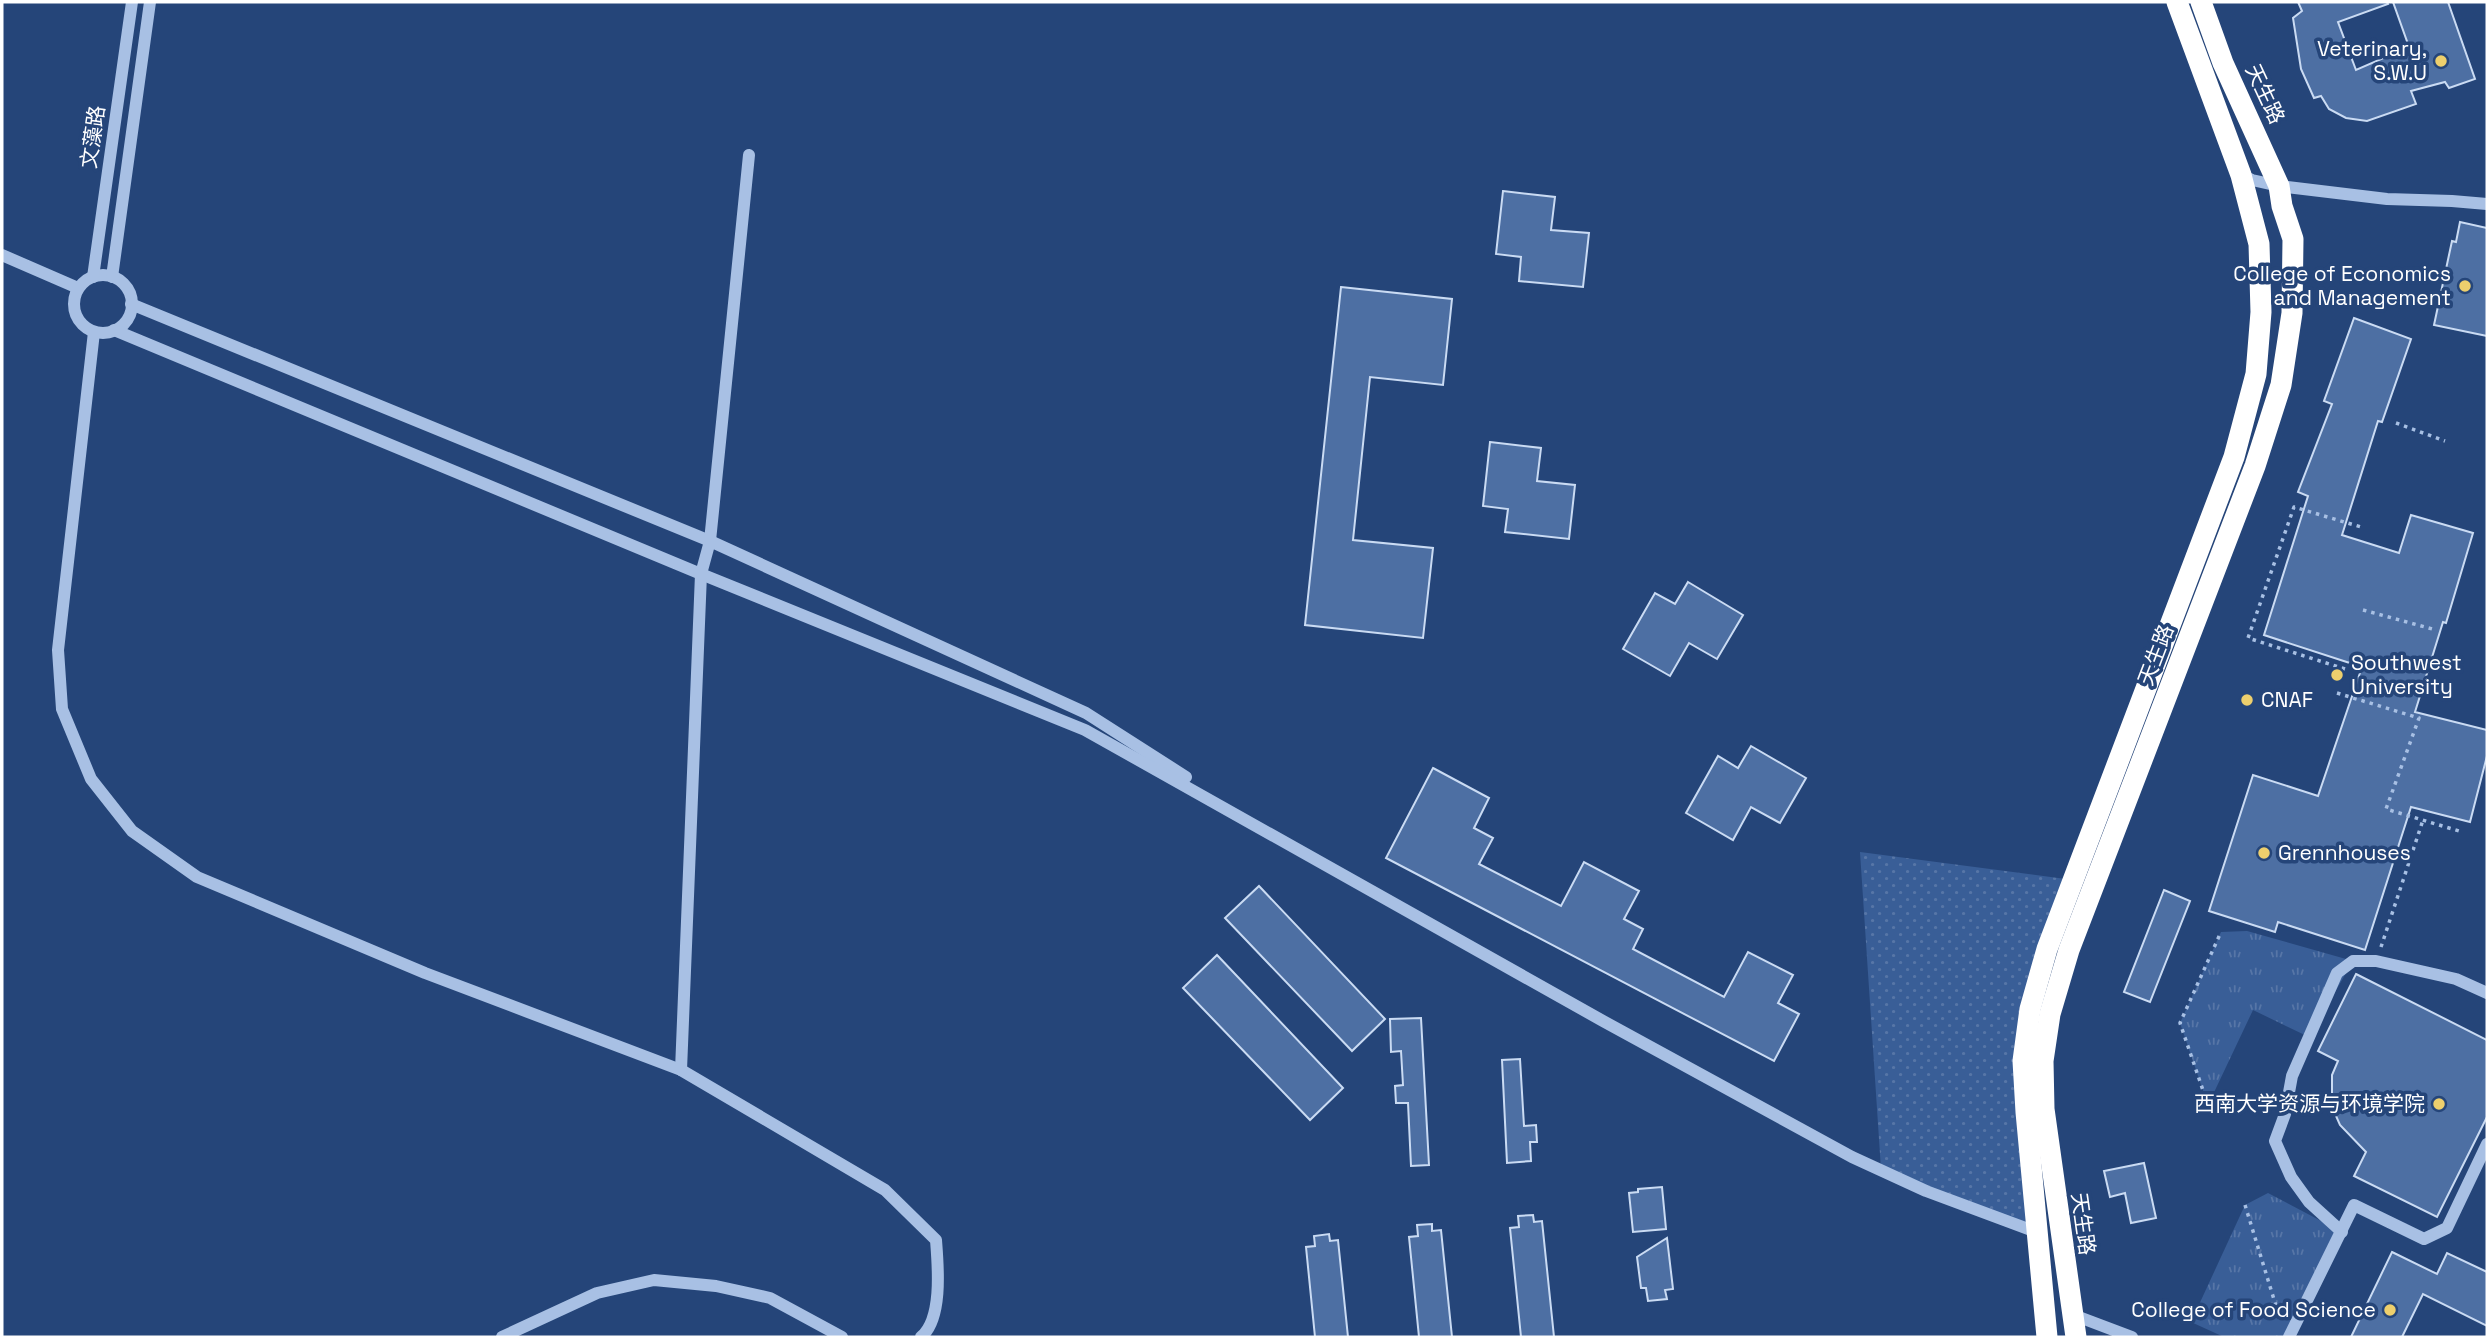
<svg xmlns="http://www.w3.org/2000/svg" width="2489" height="1339" font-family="'Space Grotesk','Noto Sans SC',sans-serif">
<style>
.grass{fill:url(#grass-tufts)}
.garden{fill:url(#garden-dots)}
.building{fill:#4d6fa3;stroke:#cadbf3;stroke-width:2}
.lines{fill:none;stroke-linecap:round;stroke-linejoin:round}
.path{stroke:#a8c0e4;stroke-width:3.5;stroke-dasharray:3.5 5;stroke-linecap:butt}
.minor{stroke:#a8c0e4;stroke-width:12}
.highway{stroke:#fff;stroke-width:21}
.poi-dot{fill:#edcf6d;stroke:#254579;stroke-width:2.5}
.labels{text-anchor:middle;stroke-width:7;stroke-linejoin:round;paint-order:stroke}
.poi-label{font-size:21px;fill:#fff;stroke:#254579;text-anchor:end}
.street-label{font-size:21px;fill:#fff;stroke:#254579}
</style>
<defs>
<pattern id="grass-tufts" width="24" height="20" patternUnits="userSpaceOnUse" patternTransform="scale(1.75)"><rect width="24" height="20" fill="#395e97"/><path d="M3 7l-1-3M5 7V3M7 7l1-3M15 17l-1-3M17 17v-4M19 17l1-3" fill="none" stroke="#5776a7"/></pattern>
<pattern id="garden-dots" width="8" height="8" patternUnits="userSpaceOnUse" patternTransform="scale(1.75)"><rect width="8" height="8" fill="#395e97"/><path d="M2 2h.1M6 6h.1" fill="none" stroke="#5776a7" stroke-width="1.8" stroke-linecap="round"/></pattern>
</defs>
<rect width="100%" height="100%" fill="#254579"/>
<!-- grass -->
<g class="grass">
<path d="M2247,931L2353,961L2309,1037L2253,1010L2208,1105L2180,1023L2221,932Z"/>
<path d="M2268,1193L2342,1232L2289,1337H2224L2191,1322L2245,1205Z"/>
</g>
<!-- garden -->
<path class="garden" d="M1860,852L2073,880L2047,949L2036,1232L1881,1169Z"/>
<!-- building -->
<g class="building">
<path d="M2298,2H2387L2388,4L2338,22L2356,70L2409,47L2393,2H2448L2475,79L2449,88L2445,82L2411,91L2416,104L2367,121L2346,118L2329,109L2321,96L2314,98L2301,69L2293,18L2302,11Z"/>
<path d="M1503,191L1555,197L1551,230L1589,233L1583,287L1519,281L1521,257L1496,254Z"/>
<path d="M2460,222L2487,228V336L2434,325L2452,241L2456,242Z"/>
<path d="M1341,287L1452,299L1443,385L1370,377L1353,540L1433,548L1423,638L1305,625Z"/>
<path d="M2354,318L2411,339L2382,422L2378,421L2342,535L2399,553L2411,515L2473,533L2446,623L2443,622L2415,712L2487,730V756L2470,822L2411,807L2365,950L2278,922L2275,932L2209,911L2253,775L2318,796L2362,667L2264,635L2308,496L2298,492L2332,404L2324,401Z"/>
<path d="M1490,442L1541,448L1537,481L1575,485L1569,539L1505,532L1508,509L1483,506Z"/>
<path d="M1688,582L1743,615L1717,659L1689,643L1670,676L1623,649L1655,593L1675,604Z"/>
<path d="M1751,746L1806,778L1780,823L1751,807L1733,840L1686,813L1718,756L1738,768Z"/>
<path d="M1433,768L1489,798L1474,828L1493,838L1479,864L1561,906L1584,862L1639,891L1624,919L1643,929L1633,949L1724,997L1748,952L1793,975L1778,1003L1799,1014L1774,1061L1386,858Z"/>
<path d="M1259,886L1385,1019L1352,1051L1225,918Z"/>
<path d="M2164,890L2190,901L2150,1002L2124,992Z"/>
<path d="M1217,955L1343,1088L1310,1120L1183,988Z"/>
<path d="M2356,974L2487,1040V1117L2437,1217L2354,1176L2366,1152L2340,1125L2332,1107V1075L2338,1061L2318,1051Z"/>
<path d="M1421,1018L1429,1165L1411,1166L1408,1103H1396L1395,1086L1403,1085L1401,1051L1391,1052L1390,1019Z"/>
<path d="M1520,1059L1524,1126L1536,1125L1537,1142H1530L1531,1161L1507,1163L1502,1060Z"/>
<path d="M2144,1163L2156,1218L2131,1223L2125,1193L2110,1197L2104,1171Z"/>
<path d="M1662,1187L1666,1229L1633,1232L1629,1193L1638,1192V1189Z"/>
<path d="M1533,1215L1534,1222L1542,1221L1554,1337H1521L1510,1228L1519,1227L1518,1216Z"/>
<path d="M1432,1224V1231L1441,1230L1452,1337H1419L1409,1237L1418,1236L1417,1225Z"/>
<path d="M1329,1234L1330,1241L1338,1240L1348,1337H1315L1306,1247L1315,1246L1314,1236Z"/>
<path d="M1667,1238L1673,1289L1665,1290L1667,1299L1648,1301L1646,1288H1641L1637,1257Z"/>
<path d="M2392,1252L2437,1274L2447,1253L2487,1272V1326L2423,1294L2402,1337H2351Z"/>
</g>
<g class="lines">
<!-- path -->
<g class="path">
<path d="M2396,423L2445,441"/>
<path d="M2363,610L2436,630"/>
<path d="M2345,669L2248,638L2294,507L2361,527"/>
<path d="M2337,693L2419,718L2386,809L2459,831"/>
<path d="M2381,947L2423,820"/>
<path d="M2208,1105L2180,1023L2221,932"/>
<path d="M2245,1205L2280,1319"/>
</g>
<!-- minor -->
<g class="minor">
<path d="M2241,175L2252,180L2279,186L2387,199L2452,201L2487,204"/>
<path d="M2,255L78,288"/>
<circle cx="103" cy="304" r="29"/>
<path d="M93,277L132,2"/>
<path d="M112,277L150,2"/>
<path d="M131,304L710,541L1086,713L1186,777"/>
<path d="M114,330L701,574L1085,730L1603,1021L1852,1157L1926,1191L2036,1232"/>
<path d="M94,332L58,650L62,709L91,779L132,831L197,877L425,973L681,1070L885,1190L936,1240C938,1266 943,1319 921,1337"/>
<path d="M681,1070L701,574L710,541L749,155"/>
<path d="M2342,1232L2309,1202L2291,1177L2275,1141L2285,1114L2292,1076L2337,973L2353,961H2376L2456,979L2487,993"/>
<path d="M2071,1314L2132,1337"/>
<path d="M502,1337L597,1293L654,1280L716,1286L770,1298L842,1337"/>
<path d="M2289,1337L2354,1205L2424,1239L2447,1228L2487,1144"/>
</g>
<!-- highway -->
<g class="highway">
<path d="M2047,1337L2026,1112L2023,1061L2030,1009L2047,949L2234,457L2256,374L2261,312L2259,244L2241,175L2177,2"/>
<path d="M2076,1337L2044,1109L2043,1061L2050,1014L2069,950L2255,466L2281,385L2292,313L2293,239L2282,206L2279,186L2223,63L2201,2"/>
</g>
</g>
<!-- markers -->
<g class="poi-dot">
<circle cx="2441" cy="61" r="7"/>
<circle cx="2465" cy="286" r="7"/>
<circle cx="2337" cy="675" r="7"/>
<circle cx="2247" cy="700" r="7"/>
<circle cx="2264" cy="853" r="7"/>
<circle cx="2439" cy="1104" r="7"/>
<circle cx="2390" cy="1310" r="7"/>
</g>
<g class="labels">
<!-- poi labels -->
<g class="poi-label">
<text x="2427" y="56">Veterinary,<tspan x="2427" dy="24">S.W.U</tspan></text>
<text x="2451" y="281">College of Economics<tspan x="2451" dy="24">and Management</tspan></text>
<text x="2351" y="670" text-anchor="start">Southwest<tspan x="2351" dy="24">University</tspan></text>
<text x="2261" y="707" text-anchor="start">CNAF</text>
<text x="2278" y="860" text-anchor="start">Grennhouses</text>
<text x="2425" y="1111">西南大学资源与环境学院</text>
<text x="2376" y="1317">College of Food Science</text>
</g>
<!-- street labels -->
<g class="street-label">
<text transform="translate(2265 94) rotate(65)" y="7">天生路</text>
<text transform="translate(93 137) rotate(-82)" y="7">文藻路</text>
<text transform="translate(2156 655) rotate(-69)" y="7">天生路</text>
<text transform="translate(2083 1224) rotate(82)" y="7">天生路</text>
</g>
</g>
<!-- border -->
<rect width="2489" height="1339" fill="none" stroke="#ffffff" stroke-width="7"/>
</svg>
